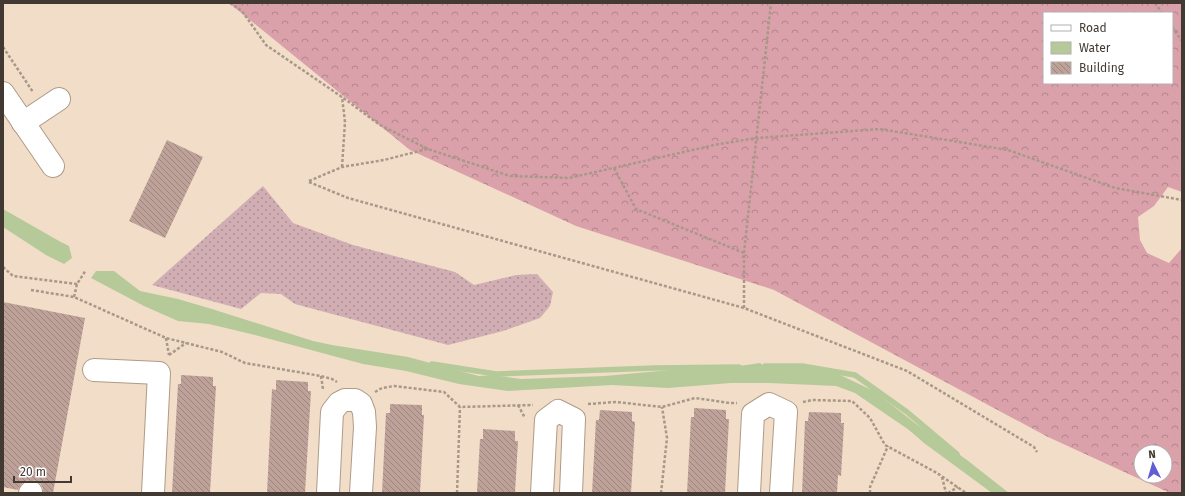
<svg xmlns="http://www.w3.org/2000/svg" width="1185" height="496" font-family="'Fira Sans',sans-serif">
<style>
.grass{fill:url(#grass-dots)}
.forest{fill:url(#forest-crowns);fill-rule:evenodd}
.water{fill:#b6ca99}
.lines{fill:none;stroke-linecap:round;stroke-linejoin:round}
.stream{stroke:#b6ca99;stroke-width:5.5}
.building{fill:url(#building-back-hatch)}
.minor-casing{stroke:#ae9b87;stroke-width:24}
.path{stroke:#a89889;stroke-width:2.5;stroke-dasharray:3 2;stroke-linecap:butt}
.minor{stroke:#fff;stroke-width:22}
</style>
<defs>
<pattern id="grass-dots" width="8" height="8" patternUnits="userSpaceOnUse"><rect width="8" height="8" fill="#d1aeb3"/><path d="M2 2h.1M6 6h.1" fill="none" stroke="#ab8f92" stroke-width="1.8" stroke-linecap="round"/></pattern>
<pattern id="forest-crowns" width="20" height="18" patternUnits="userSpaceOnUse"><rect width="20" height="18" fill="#dba1aa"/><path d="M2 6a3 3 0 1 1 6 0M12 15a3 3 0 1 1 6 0" fill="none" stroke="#b3848b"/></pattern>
<pattern id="building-back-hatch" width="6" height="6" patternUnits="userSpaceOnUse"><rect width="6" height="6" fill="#bea299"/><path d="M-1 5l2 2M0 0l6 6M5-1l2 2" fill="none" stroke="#9c857d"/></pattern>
</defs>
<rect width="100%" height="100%" fill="#f2ddc8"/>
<!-- grass -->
<path class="grass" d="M263,186L293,223L353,245L455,272L474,285L516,275L537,274L553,292L550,306L540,318L503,331L448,345L295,304L281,294L261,293L241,309L152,285Z"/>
<!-- forest -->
<path class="forest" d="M229,3H1182V192L1168,187L1154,206L1138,217L1140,240L1147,253L1169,263L1182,248V493H1170L1048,437L774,290L576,226L410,150ZM1044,13H1172V83H1044ZM1141,452H1165V476H1141Z"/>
<!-- water -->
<g class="water">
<path d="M3,209L59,241L69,246L72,258L64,264L46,255L3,227Z"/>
<path d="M96,271H114L140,291L178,299L212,309L313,341L332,345L408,357L479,376L493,375L521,379L605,376L670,370H712L760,363L764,366L838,370V374L874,391L915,423L967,460L1009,493H992L924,443L909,430L855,393L836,386L769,383H731L668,388L612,385L508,391L459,384L406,371L363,364L255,335L209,324L178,321L144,306L91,278Z"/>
</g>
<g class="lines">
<!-- stream -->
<g class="stream">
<path d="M432,364L496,374L654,368L739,367"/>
<path d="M765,366H802L855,375L907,412L957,454"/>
</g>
</g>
<!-- building -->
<g class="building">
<path d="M167,140L203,157L165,238L129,221Z"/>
<path d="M3,302L85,318L53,493H43V488L40,483L34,480H28L22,483L18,490L3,487Z"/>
<path d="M181,375L213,377V386H216L210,493H172L178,384H181Z"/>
<path d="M276,380L308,382V391H311L305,493H267L272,389L276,390Z"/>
<path d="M390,404L422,405V415H424L420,493H382L386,413H390Z"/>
<path d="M694,408L726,410V419H729L725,493H687L691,417H694Z"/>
<path d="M600,410L632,412V421L635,422L631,493H592L596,420H599Z"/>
<path d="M809,412L841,413V423H844L841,476L838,475L837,493H802L805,421H808Z"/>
<path d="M483,429L515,431V441H518L515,493H480V492H477L480,439H483Z"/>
</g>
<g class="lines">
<defs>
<g id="minor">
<path d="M3,93L53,166"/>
<path d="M23,123L59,99"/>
<path d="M94,370L159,373L153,493"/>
<path d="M30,493L31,492"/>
<path d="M328,493L332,412L339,403L345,400H355L361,404L364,412L365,427L361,493"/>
<path d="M542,493L546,420L558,411L574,419L571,493"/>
<path d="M749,493L753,414L769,404L786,412L781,493"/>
</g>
</defs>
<!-- minor casing -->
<use href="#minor" class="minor-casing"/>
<!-- path -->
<g class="path">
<path d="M230,3L242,11L266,45L342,97L380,125L428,149L510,176L569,178L719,144L757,138L880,129L1008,150L1115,188L1182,200"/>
<path d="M1155,3L1162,13"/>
<path d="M1172,27L1182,41"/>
<path d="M3,47L33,92"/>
<path d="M342,167L345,122L342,97"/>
<path d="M614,168L636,209L744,253"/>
<path d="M309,181L342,167L384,160L427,149"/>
<path d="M309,182L348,198L744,308L907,371L1034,447L1037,452"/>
<path d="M3,267L13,276L77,284"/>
<path d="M31,290L74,297L166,338L222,352L245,363L321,376L332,379L337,382"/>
<path d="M74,297L77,284L86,270"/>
<path d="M744,308V253L771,3"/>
<path d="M166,338L169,355"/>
<path d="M169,355L186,343"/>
<path d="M321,376L323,389"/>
<path d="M375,392L382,388L394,386L444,392L460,407L533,405"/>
<path d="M803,402L812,400L852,401L870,418L885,445L937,473L966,493"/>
<path d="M588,404L616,402L662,407L695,398L730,403H737"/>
<path d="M518,405L525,418"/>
<path d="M942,477L946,493"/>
<path d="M457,493L460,407"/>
<path d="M661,493L667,438L662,407"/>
<path d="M870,493V487L888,446"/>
<path d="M948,493L958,487"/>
</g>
<!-- minor -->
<use href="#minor" class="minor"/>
</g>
<!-- border -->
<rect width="1185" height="496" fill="none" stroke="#423a32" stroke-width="8"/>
<!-- legend -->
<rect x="1043" y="12" width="130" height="72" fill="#ffffff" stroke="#b3b0ad"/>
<rect x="1051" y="25" width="20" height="6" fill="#ffffff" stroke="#b3b0ad"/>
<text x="1079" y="32" font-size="12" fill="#423a32">Road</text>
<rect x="1051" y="42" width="20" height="12" fill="#b6ca99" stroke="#b3b0ad"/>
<text x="1079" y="52" font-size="12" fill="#423a32">Water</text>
<rect x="1051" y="62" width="20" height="12" fill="url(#building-back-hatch)" stroke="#b3b0ad"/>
<text x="1079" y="72" font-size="12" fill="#423a32">Building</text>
<!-- north arrow -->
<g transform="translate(1153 464) rotate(355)"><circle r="19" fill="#ffffff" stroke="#b3b0ad"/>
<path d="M0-3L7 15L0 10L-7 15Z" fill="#625cd5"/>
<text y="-6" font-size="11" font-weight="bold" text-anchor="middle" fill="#423a32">N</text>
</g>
<!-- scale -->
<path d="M14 476v6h57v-6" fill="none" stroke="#423a32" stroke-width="2"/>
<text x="20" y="476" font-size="12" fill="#423a32" stroke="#ffffff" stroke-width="3" paint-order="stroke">20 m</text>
</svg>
